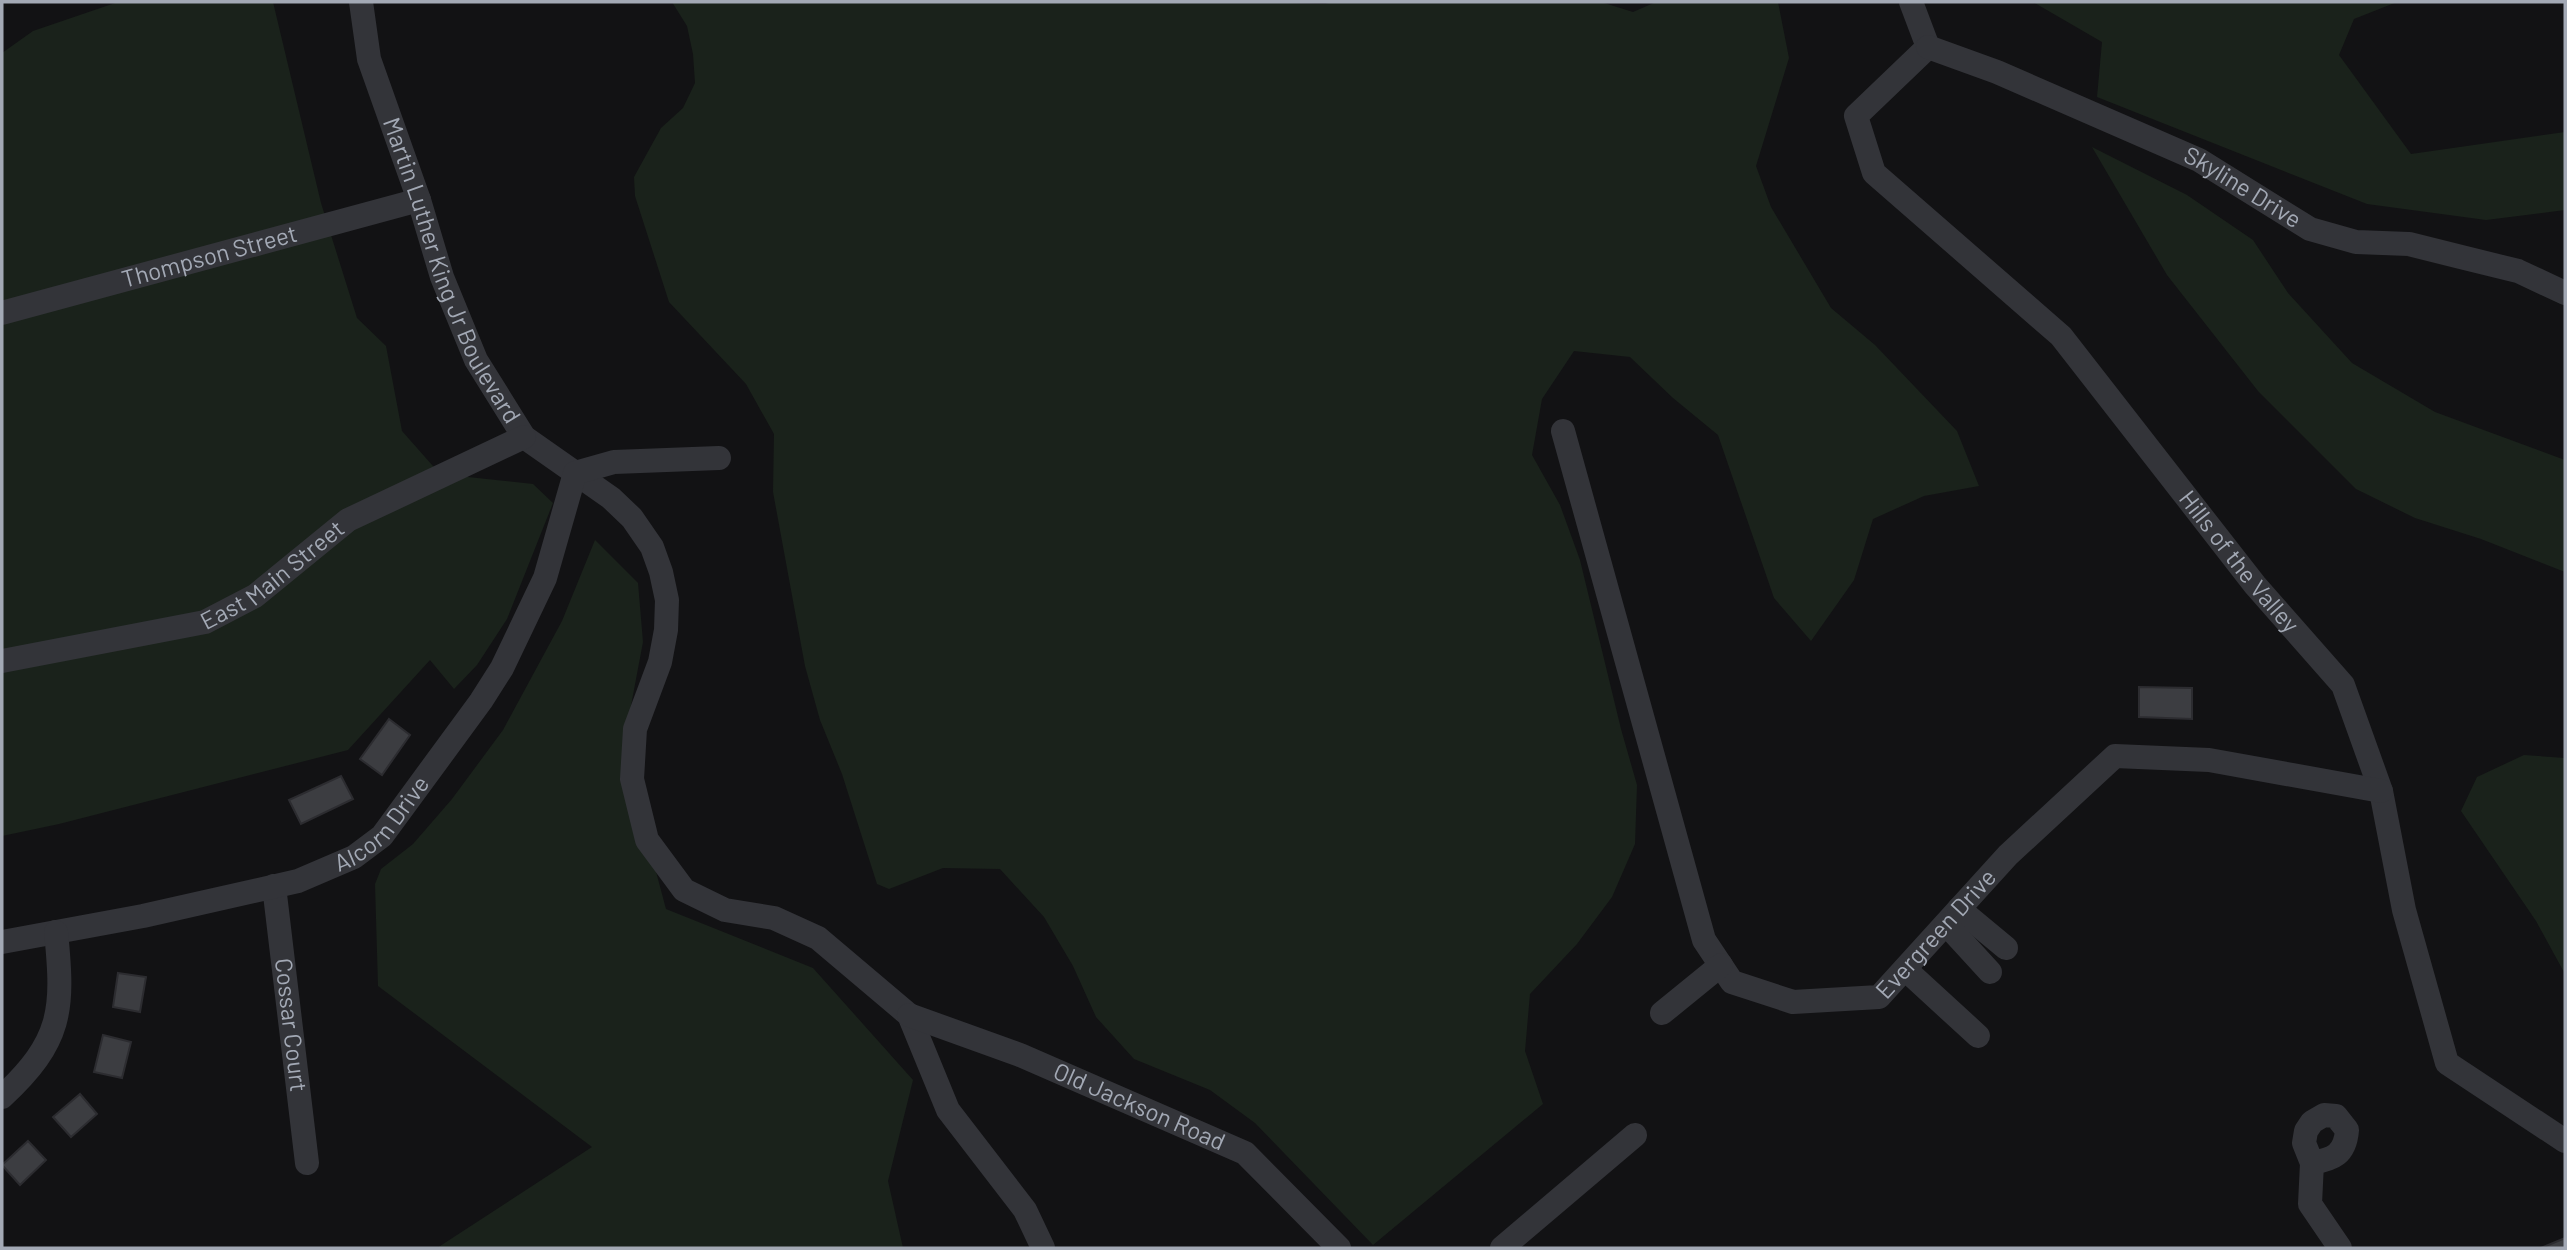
<svg xmlns="http://www.w3.org/2000/svg" width="2567" height="1250" font-family="Barlow,sans-serif">
<style>
.green{fill:#1a221b}
.building{fill:#3c3d41;stroke:#2c2c30;stroke-width:2}
.lines{fill:none;stroke-linecap:round;stroke-linejoin:round}
.minor{stroke:#333439;stroke-width:24}
.labels{text-anchor:middle;stroke-width:5;stroke-linejoin:round;paint-order:stroke}
.street-label{font-size:24px;fill:#a3a9b5;stroke:#0d0d0f}
</style>
<rect width="100%" height="100%" fill="#121214"/>
<!-- green -->
<g class="green">
<path d="M118,2H273L321,203L357,318L386,346L402,431L440,474L533,484L553,503L507,619L477,665L454,689L430,660L348,750L59,824L2,836V53L33,31Z"/>
<path d="M672,2H1254L1325,4L1332,2H1601L1633,12L1656,2H1778L1789,58L1756,166L1771,207L1831,308L1875,345L1957,431L1979,486L1924,496L1873,519L1854,580L1811,641L1774,598L1718,435L1673,398L1630,357L1574,351L1542,399L1532,455L1560,505L1580,560L1621,729L1637,785L1635,844L1612,897L1577,944L1530,994L1525,1051L1543,1104L1373,1245L1255,1123L1210,1090L1134,1059L1096,1017L1073,966L1044,917L1000,869L943,868L889,889L877,884L842,774L820,720L805,666L773,492L774,434L746,384L669,302L635,196L634,177L661,128L683,108L695,83L693,54L687,26Z"/>
<path d="M2033,2H2397L2354,19L2339,55L2411,154L2565,132V210L2486,220L2367,204L2097,97L2102,42Z"/>
<path d="M2092,147L2187,195L2253,240L2288,293L2352,363L2435,412L2565,460V572L2481,539L2415,518L2356,489L2258,391L2167,275Z"/>
<path d="M595,540L638,583L643,642L623,748L666,909L813,968L913,1080L888,1181L903,1248H437L592,1147L378,986L375,884L381,869L413,844L452,799L503,730L562,621Z"/>
<path d="M2524,755L2565,758V974L2536,921L2461,811L2477,777Z"/>
</g>
<!-- building -->
<g class="building">
<path d="M2139,687L2192,688V719L2139,717Z"/>
<path d="M389,719L410,735L382,775L360,759Z"/>
<path d="M341,776L353,799L301,824L289,800Z"/>
<path d="M118,973L146,977L140,1012L113,1007Z"/>
<path d="M103,1035L131,1042L122,1078L94,1072Z"/>
<path d="M80,1094L97,1114L71,1137L53,1117Z"/>
<path d="M28,1141L46,1160L20,1185L2,1165Z"/>
<path d="M2565,1238V1248H2541Z"/>
</g>
<g class="lines">
<!-- minor -->
<g class="minor">
<path id="s1" d="M361,2L369,59L419,200L442,277L476,360L524,437L611,498L632,518L652,547L661,572L667,600L666,630L660,662L635,729L632,779L647,840L684,890L725,910L774,918L818,938L909,1015L948,1110L1025,1210L1043,1248"/>
<path d="M1911,2L1928,47"/>
<path id="s2" d="M1928,47L1856,116L1874,173L2061,336L2255,585L2343,685L2381,791L2404,910L2447,1063L2565,1141"/>
<path id="s3" d="M1928,47L1997,72L2199,160L2310,229L2356,242L2409,244L2461,257L2518,271L2565,293"/>
<path id="s4" d="M2,313L419,200"/>
<path id="s5" d="M1563,431L1704,940L1732,982L1793,1002L1879,997L2008,855L2115,756L2209,760L2381,791"/>
<path id="s6" d="M2,661L205,622L255,596L348,520L524,437"/>
<path id="s7" d="M274,886L307,1163"/>
<path d="M1959,909L2006,948"/>
<path d="M1946,924L1990,972"/>
<path id="s8" d="M2,942L143,916L298,881L354,857L382,836L481,701L502,668L545,578L575,473L614,462L719,458"/>
<path d="M1905,969L1978,1036"/>
<path d="M1662,1013L1721,965"/>
<path id="s9" d="M909,1015L1020,1055L1245,1153L1339,1248"/>
<path d="M2,1097C62,1041 64,1011 56,932"/>
<path d="M2312,1163C2333,1159 2345,1155 2347,1130L2336,1116L2324,1115L2312,1122L2306,1131L2304,1143L2312,1163L2310,1204L2340,1248"/>
<path d="M1502,1248L1635,1135"/>
</g>
</g>
<g class="labels">
<!-- street labels -->
<g class="street-label">
<text dy="8" stroke="none"><textPath href="#s3" startOffset="345">Skyline Drive</textPath></text>
<text dy="8" stroke="none"><textPath href="#s4" startOffset="215">Thompson Street</textPath></text>
<text dy="8" stroke="none"><textPath href="#s1" startOffset="285">Martin Luther King Jr Boulevard</textPath></text>
<text dy="8" stroke="none"><textPath href="#s2" startOffset="695">Hills of the Valley</textPath></text>
<text dy="8" stroke="none"><textPath href="#s6" startOffset="289">East Main Street</textPath></text>
<text dy="8" stroke="none"><textPath href="#s8" startOffset="406">Alcorn Drive</textPath></text>
<text dy="8" stroke="none"><textPath href="#s5" startOffset="814">Evergreen Drive</textPath></text>
<text dy="8" stroke="none"><textPath href="#s7" startOffset="140">Cossar Court</textPath></text>
<text dy="8" stroke="none"><textPath href="#s9" startOffset="248">Old Jackson Road</textPath></text>
</g>
</g>
<!-- border -->
<rect width="2567" height="1250" fill="none" stroke="#a3a9b5" stroke-width="7"/>
</svg>
